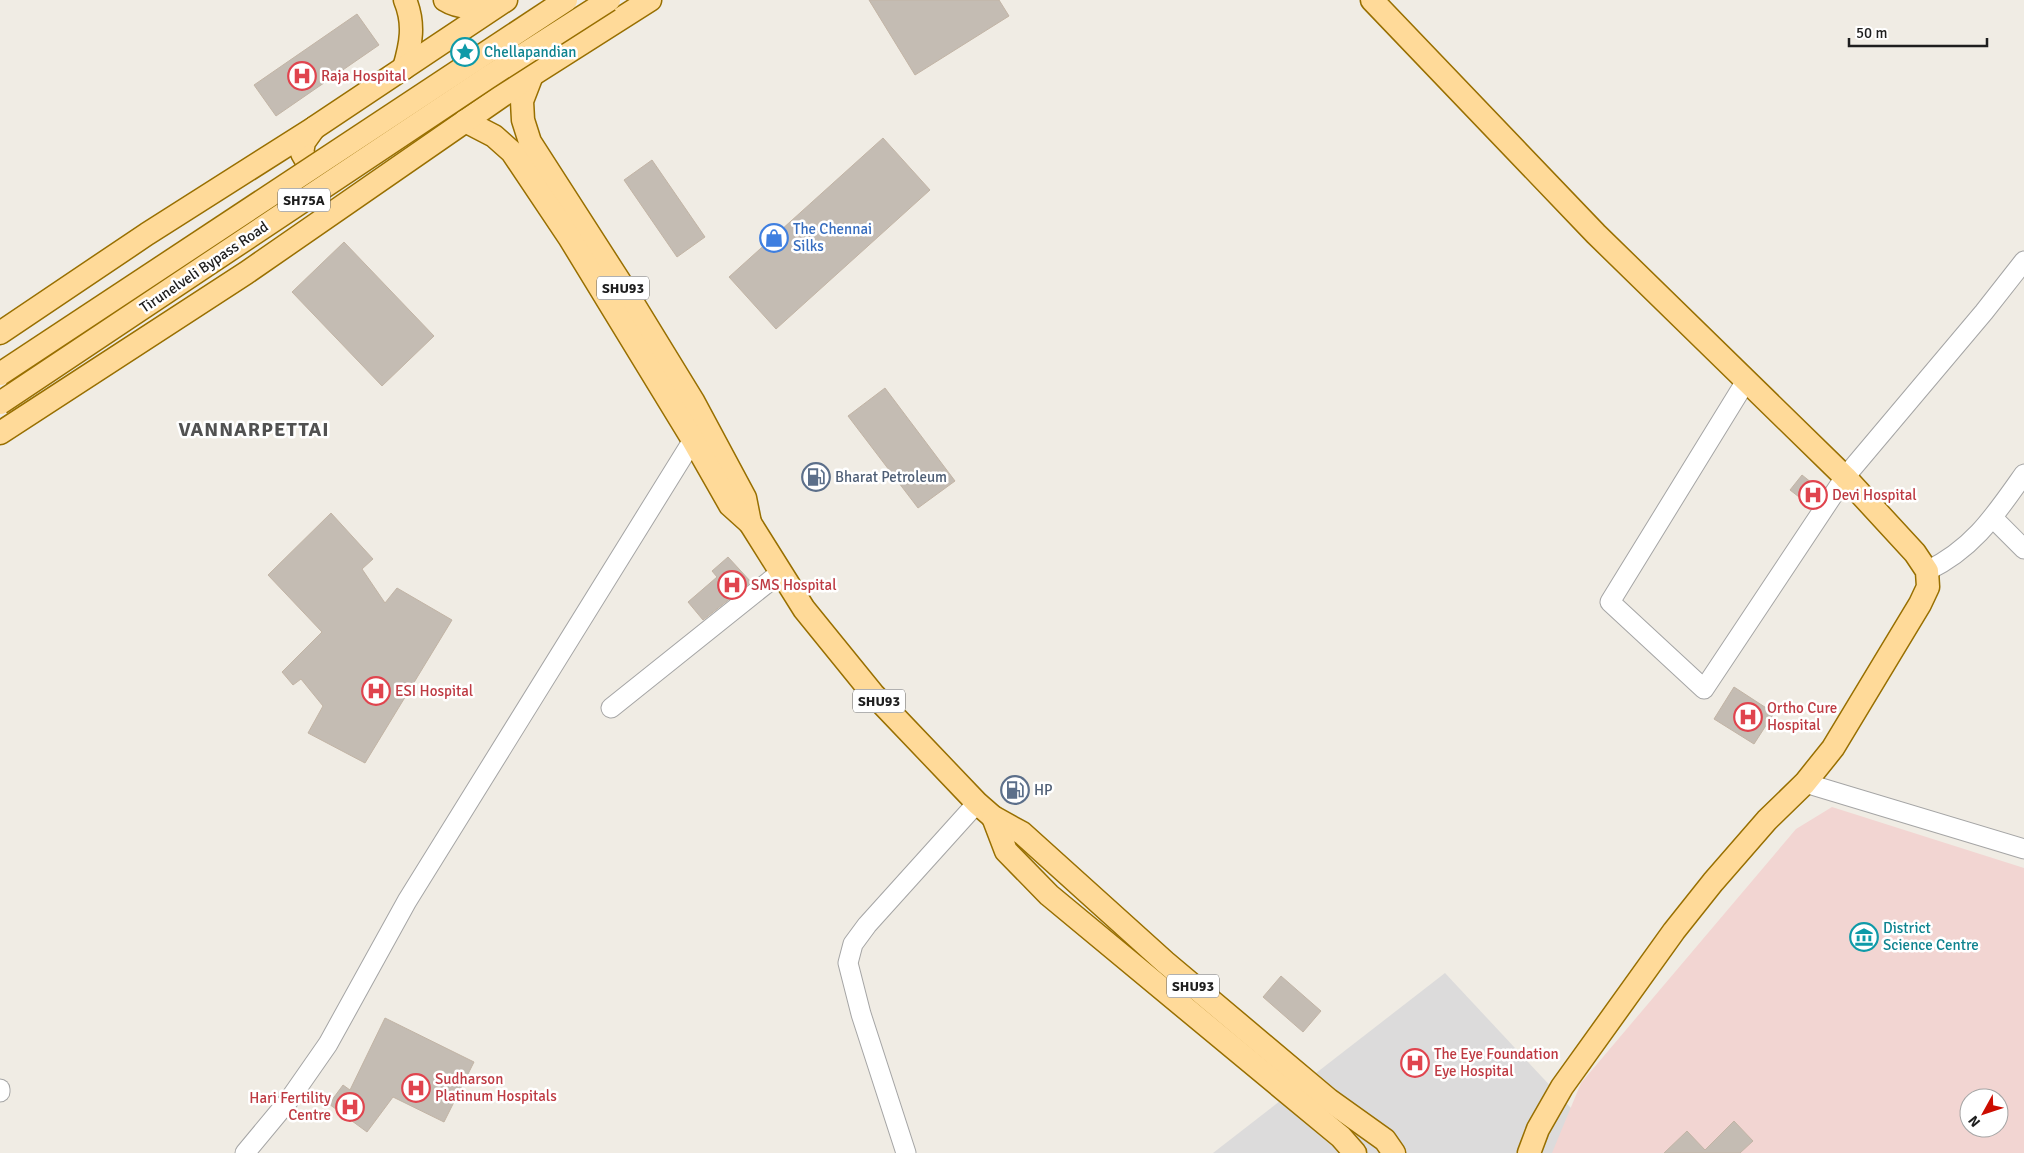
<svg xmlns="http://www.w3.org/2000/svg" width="2024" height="1153" font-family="Signika,sans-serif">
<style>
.residential{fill:#dcdbdb}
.commercial{fill:#f2d5d2;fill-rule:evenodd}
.building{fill:#c4bcb3;stroke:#c2b4a5}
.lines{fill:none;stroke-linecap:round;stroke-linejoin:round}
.minor-casing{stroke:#a5a5a5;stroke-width:21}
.major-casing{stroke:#986f00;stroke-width:25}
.minor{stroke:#fff;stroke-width:19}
.major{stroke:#ffda99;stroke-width:22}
.major-bridge-casing{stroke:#986f00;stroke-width:25;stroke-linecap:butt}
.major-bridge{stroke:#ffda99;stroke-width:22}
.labels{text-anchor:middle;stroke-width:5;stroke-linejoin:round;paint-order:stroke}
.shield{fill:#fff;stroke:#626262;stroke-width:1}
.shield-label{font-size:14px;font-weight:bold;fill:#1e1e1e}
.culture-label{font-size:15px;fill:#0d838f;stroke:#fff;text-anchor:start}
.health-label{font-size:15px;fill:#be3a42;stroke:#fff;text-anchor:start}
.shop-label{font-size:15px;fill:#366cbe;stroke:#fff;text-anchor:start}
.street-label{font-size:15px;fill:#1e1e1e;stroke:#fff}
.service-label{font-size:15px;fill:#4e5e75;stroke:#fff;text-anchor:start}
.district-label{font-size:20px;font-weight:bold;letter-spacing:1px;fill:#515151;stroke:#fff}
</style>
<rect width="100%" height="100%" fill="#f0ece4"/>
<!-- residential -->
<path class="residential" d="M1445,973L1613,1153H1213Z"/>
<!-- commercial -->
<path class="commercial" d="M1832,807L2024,868V1153H1552L1581,1083L1796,829ZM1969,1098H1999V1128H1969Z"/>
<!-- building -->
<g class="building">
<path d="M869,0H999L1009,16L915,75Z"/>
<path d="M357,14L379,45L276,116L254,85Z"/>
<path d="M883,138L930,190L776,329L729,277Z"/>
<path d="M652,160L705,237L677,257L624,180Z"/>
<path d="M344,242L434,336L382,386L292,292Z"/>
<path d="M885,388L955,481L918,508L848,416Z"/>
<path d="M1802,475L1822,491L1812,507L1790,490Z"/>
<path d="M331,513L373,559L362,569L385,603L397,588L452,620L365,763L308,733L323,706L301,679L293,685L282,672L322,632L268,575Z"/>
<path d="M728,557L751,582L703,620L688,602L717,577L712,571Z"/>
<path d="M1734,687L1774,713L1754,744L1714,719Z"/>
<path d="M1281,976L1321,1011L1303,1032L1263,997Z"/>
<path d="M385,1018L474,1062L444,1122L393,1097L367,1132L329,1104L343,1085L350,1090Z"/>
<path d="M1734,1121L1753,1141L1740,1153H1664L1687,1131L1705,1150Z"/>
</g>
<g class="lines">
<defs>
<g id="minor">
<path d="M1746,381L1610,602L1704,689L1845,477L1984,312L2024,261"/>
<path d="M1993,518L2024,549"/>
<path d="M1927,571C1974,548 1995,515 2024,474"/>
<path d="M611,708L781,572"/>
<path d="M1805,783L2024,849"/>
<path d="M0,1089V1092"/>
<path d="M245,1153L289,1100L328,1044L407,901L693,440"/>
<path d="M906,1153L861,1014L848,963L853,944L867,925L977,803"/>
</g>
<g id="major">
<path d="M445,0C461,10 479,7 497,5"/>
<path d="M1372,0L1596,234L1845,477L1915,553L1927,571L1928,587L1920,604L1833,748L1805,783L1767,820L1713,882L1674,931L1562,1087L1538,1129L1529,1153"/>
<path d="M404,68C411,44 415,24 405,0"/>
<path d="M532,75L522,101L523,120L530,142L620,282L693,401L745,498L750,523"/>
<path d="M465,121L494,136L512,152L569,237L693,440L730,505L750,523L804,609L873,694L977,803L993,817L1022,833L1165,962L1329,1100L1385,1140L1394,1153"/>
<path d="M314,128L304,142L302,153L321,186"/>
<path d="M0,333L147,234L314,128L506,0"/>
<path d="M0,433L246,273L532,75L650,0"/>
<path d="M993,817L1006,851L1049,895L1341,1137L1355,1153"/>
</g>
</defs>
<!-- minor casing -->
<use href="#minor" class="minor-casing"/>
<!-- major casing -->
<use href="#major" class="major-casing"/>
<!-- minor -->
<use href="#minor" class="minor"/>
<!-- major -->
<use href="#major" class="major"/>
<defs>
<g id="major-bridge">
<path d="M0,374L566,0"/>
<path d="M0,403L487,78L609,0"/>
</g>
</defs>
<!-- major-bridge casing -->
<use href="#major-bridge" class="major-bridge-casing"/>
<!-- major-bridge -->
<use href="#major-bridge" class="major-bridge"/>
</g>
<!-- icons -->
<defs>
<symbol id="sight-ring" viewBox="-11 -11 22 22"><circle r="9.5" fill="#fff" stroke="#0f9aa8" stroke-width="1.5"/><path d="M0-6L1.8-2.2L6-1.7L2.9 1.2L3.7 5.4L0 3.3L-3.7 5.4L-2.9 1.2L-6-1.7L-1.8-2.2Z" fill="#0f9aa8"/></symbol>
<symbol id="hospital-ring" viewBox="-11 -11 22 22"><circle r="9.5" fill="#fff" stroke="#e0444e" stroke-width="1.5"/><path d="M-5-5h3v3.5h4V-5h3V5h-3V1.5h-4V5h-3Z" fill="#e0444e"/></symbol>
<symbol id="shop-ring" viewBox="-11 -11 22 22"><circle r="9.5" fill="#fff" stroke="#3f7fe0" stroke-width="1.5"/><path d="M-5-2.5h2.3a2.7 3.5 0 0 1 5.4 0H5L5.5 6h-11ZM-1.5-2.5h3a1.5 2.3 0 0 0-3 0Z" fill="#3f7fe0"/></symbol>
<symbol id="fuel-ring" viewBox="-11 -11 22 22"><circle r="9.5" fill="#fff" stroke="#5c6f8a" stroke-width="1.5"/><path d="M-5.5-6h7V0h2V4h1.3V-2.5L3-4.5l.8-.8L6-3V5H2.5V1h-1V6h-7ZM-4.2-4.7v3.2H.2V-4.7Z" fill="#5c6f8a"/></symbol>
<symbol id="museum-ring" viewBox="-11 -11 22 22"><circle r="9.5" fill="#fff" stroke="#0f9aa8" stroke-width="1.5"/><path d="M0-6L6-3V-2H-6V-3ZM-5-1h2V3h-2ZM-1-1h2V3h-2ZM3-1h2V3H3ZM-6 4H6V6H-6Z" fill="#0f9aa8"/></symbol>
</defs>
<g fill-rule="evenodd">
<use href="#sight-ring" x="449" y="36" width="32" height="32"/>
<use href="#hospital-ring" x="286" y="60" width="32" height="32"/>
<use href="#shop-ring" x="758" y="222" width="32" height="32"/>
<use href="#fuel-ring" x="800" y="461" width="32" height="32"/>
<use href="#hospital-ring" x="1797" y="479" width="32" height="32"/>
<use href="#hospital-ring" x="716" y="569" width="32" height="32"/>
<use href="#hospital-ring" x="360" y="675" width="32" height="32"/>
<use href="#hospital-ring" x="1732" y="701" width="32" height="32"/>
<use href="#fuel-ring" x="999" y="774" width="32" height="32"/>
<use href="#museum-ring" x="1848" y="921" width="32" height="32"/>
<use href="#hospital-ring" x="1399" y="1047" width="32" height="32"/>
<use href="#hospital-ring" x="400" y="1072" width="32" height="32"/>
<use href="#hospital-ring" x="334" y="1091" width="32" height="32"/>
</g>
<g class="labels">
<!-- shield labels -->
<g class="shield">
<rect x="278" y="188.5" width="52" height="23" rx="4"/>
<rect x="597" y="276.5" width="52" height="23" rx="4"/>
<rect x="853" y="689.5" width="52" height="23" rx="4"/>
<rect x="1167" y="974.5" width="52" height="23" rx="4"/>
</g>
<g class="shield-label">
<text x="304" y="205">SH75A</text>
<text x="623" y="293">SHU93</text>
<text x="879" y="706">SHU93</text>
<text x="1193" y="991">SHU93</text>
</g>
<!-- culture labels -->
<g class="culture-label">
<text x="484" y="57">Chellapandian</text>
<text x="1883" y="933">District<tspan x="1883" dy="17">Science Centre</tspan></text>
</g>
<!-- health labels -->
<g class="health-label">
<text x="321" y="81">Raja Hospital</text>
<text x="1832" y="500">Devi Hospital</text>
<text x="751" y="590">SMS Hospital</text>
<text x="395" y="696">ESI Hospital</text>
<text x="1767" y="713">Ortho Cure<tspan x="1767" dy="17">Hospital</tspan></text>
<text x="1434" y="1059">The Eye Foundation<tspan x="1434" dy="17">Eye Hospital</tspan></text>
<text x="435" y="1084">Sudharson<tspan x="435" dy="17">Platinum Hospitals</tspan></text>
<text x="331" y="1103" text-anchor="end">Hari Fertility<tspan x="331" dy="17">Centre</tspan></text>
</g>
<!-- shop labels -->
<g class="shop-label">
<text x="793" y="234">The Chennai<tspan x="793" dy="17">Silks</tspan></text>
</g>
<!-- street labels -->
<g class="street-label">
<text transform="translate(204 267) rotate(-34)" y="5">Tirunelveli Bypass Road</text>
</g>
<!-- service labels -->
<g class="service-label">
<text x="835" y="482">Bharat Petroleum</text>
<text x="1034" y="795">HP</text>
</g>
<!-- district labels -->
<g class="district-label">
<text x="254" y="436">VANNARPETTAI</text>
</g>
</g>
<!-- north arrow -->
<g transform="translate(1984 1113) rotate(230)"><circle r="24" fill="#ffffff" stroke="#a5a5a5"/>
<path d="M0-4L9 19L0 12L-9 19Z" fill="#cc0d00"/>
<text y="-8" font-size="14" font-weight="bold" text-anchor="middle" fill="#1e1e1e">N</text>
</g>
<!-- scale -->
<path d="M1849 38v8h138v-8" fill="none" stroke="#1e1e1e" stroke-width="2.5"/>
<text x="1856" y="38" font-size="15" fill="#1e1e1e" stroke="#ffffff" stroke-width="4" paint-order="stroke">50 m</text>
</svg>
